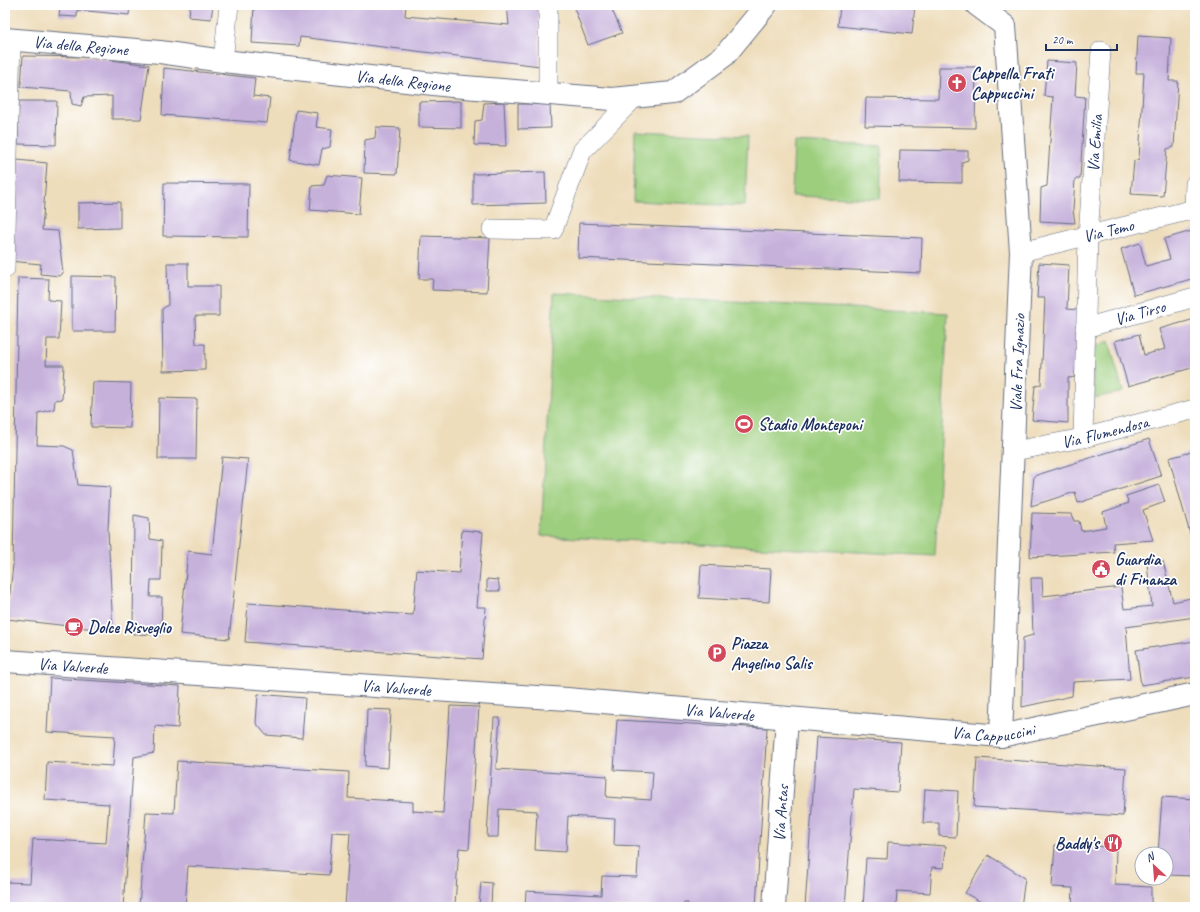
<svg xmlns="http://www.w3.org/2000/svg" width="1200" height="912" font-family="Caveat,sans-serif">
<style>
.green{fill:#9cce7d;stroke:#5c7e6e}
.building{fill:#c6b1db}
.lines{fill:none;stroke-linecap:round;stroke-linejoin:round}
.minor-casing{stroke:#656c7f;stroke-width:20}
.tertiary-casing{stroke:#656c7f;stroke-width:24}
.primary-casing{stroke:#656c7f;stroke-width:24}
.path{stroke:#656c7f;stroke-width:2.5;stroke-dasharray:3 3;stroke-linecap:butt}
.minor{stroke:#fff;stroke-width:19}
.tertiary{stroke:#fff;stroke-width:22}
.primary{stroke:#fff;stroke-width:22}
.labels{text-anchor:middle;stroke-width:3.5;stroke-linejoin:round;paint-order:stroke}
.street-label{font-size:17px;fill:#1b2f5e;stroke:#fff}
.poi-label{font-size:17px;font-weight:bold;fill:#1b2f5e;stroke:#fff;text-anchor:start}
</style>
<rect width="100%" height="100%" fill="#fff"/>
<filter id="ink" filterUnits="userSpaceOnUse"><feTurbulence type="fractalNoise" baseFrequency=".025" numOctaves="2"/><feDisplacementMap in="SourceGraphic" scale="8" xChannelSelector="R" yChannelSelector="G"/><feConvolveMatrix kernelMatrix="1 2 1 2 8 2 1 2 1" color-interpolation-filters="sRGB"/></filter>
<filter id="wash" filterUnits="userSpaceOnUse"><feTurbulence type="fractalNoise" baseFrequency=".012" numOctaves="4" result="noise"/><feDisplacementMap in="SourceGraphic" scale="16" xChannelSelector="R" yChannelSelector="G"/><feGaussianBlur stdDeviation="0.9" result="paint"/><feColorMatrix in="noise" values="0 0 0 0 0 0 0 0 0 0 0 0 0 0 0 0 0 1.4 0 .05"/><feComposite in="paint" operator="in"/></filter>
<g filter="url(#wash)">
<rect width="100%" height="100%" fill="#edb"/>
<!-- green -->
<g class="green">
<path d="M635,131L748,136L745,206L633,201Z"/>
<path d="M794,142L882,146L880,199L792,196Z"/>
<path d="M554,293L948,313L935,556L541,536Z"/>
<path d="M1109,341L1123,392L1094,398L1092,349Z"/>
</g>
<g id="blocks">
<!-- building -->
<g class="building">
<path d="M60,5H130L129,15L77,10V17L59,16Z"/>
<path d="M190,5H213L211,19L189,17Z"/>
<path d="M254,5H406L405,16L509,25L507,5H538L540,66L300,37L299,46L252,43Z"/>
<path d="M573,5H610L622,33L588,45Z"/>
<path d="M840,5H915L912,34L838,26Z"/>
<path d="M1138,36L1171,38L1169,81H1178L1174,147L1167,149L1163,196L1131,194L1134,161L1139,159L1144,73H1136Z"/>
<path d="M23,56L89,57L149,65L141,119H112V96L84,97L81,106L72,104L71,91L21,87Z"/>
<path d="M1047,61L1077,63L1075,96L1085,97L1080,179H1075L1073,210L1075,223L1040,221L1041,188L1047,186L1053,97L1044,96Z"/>
<path d="M939,67H976L975,128L865,126L866,98L938,99Z"/>
<path d="M164,68L255,78L253,96L270,98L267,123L162,115Z"/>
<path d="M19,101H57L56,145L18,144Z"/>
<path d="M461,101V128L419,127V102Z"/>
<path d="M504,102L506,146L474,145L475,121L482,120L484,103Z"/>
<path d="M518,104H550L551,128L518,129Z"/>
<path d="M296,110L318,113L316,127L332,129L330,147L322,149L319,165L290,160Z"/>
<path d="M376,127L400,128L397,174L364,173L365,140L375,138Z"/>
<path d="M900,150L968,151V160L962,162V183L899,182Z"/>
<path d="M17,160L47,163L42,230L58,231L63,273L60,276L40,274L41,264L9,261Z"/>
<path d="M545,172L546,203L473,205V174Z"/>
<path d="M327,175L362,178L359,214L310,210L312,186L324,185Z"/>
<path d="M164,183L249,184L248,237L163,236Z"/>
<path d="M120,202V228L78,229V203Z"/>
<path d="M579,223L922,238L921,273L578,258Z"/>
<path d="M1195,230V278L1134,295L1121,249L1140,243L1146,266L1170,259L1164,239Z"/>
<path d="M421,236L490,238L487,292L432,290L433,279H419Z"/>
<path d="M167,263H188V286H219V316H195L196,344H205V370L163,371L162,309L168,305Z"/>
<path d="M1039,263L1069,265L1067,309L1078,310L1075,377L1068,378V423L1032,420L1035,386L1041,385L1045,298H1037Z"/>
<path d="M72,276L116,277L115,331H72Z"/>
<path d="M18,278L49,279L48,300L61,301L59,339H47L46,365H64L62,399L55,400L54,409L38,413L37,445L64,446L73,450L78,485L110,487L108,530L113,631L7,619L13,565Z"/>
<path d="M1195,319V367L1128,386L1115,341L1139,334L1144,355L1165,349L1159,329Z"/>
<path d="M93,382L131,383L130,428L91,427Z"/>
<path d="M159,398L197,399L196,459H158Z"/>
<path d="M1149,439L1161,476L1078,503L1075,492L1031,506L1034,476Z"/>
<path d="M1195,451V552L1169,458Z"/>
<path d="M222,457L248,459L229,639L180,634L188,551L212,554Z"/>
<path d="M1159,485L1165,502L1143,510L1153,540L1113,543L1114,552L1030,557L1032,513L1071,514L1074,521H1079L1081,531L1106,527L1103,512L1129,503L1126,496Z"/>
<path d="M134,515L149,518L150,539L162,541L161,580H151L150,597H162L161,635L133,634Z"/>
<path d="M462,530L483,532L477,607H486L482,659L245,642L248,603L413,615L417,570L459,573Z"/>
<path d="M1163,561L1173,602L1195,597V617L1126,627L1130,679L1073,682L1072,696L1022,707L1023,638L1033,635L1031,578H1042L1043,596L1121,587L1124,609L1152,606L1147,564Z"/>
<path d="M701,565L771,569L769,602L699,598Z"/>
<path d="M487,579L498,580L500,591H487Z"/>
<path d="M1195,641V677L1141,685L1136,650Z"/>
<path d="M50,678L180,686L178,728L155,726L154,753L134,757L123,907H5V882L30,883L33,839L106,843L109,804L45,800L47,762L113,766L115,736L47,732Z"/>
<path d="M258,694L305,698L302,738L266,735L256,723Z"/>
<path d="M450,706L479,707L469,849L459,848L455,904L476,907H345L350,833L332,832L329,875L188,866L185,907H139L146,812L174,813L177,761L349,772L348,798L413,802V811L443,813Z"/>
<path d="M367,709L391,710L388,768L365,766Z"/>
<path d="M494,718H500L496,769L607,776L606,797L651,800L653,772L614,770L617,720L767,728L756,907H687L688,903H683V907H525L526,891L601,895L602,876L637,877L639,846L614,845L615,819L568,816L566,852L535,850L537,811L499,809L498,837H487Z"/>
<path d="M817,737L901,742L898,792L854,789L845,907H805Z"/>
<path d="M977,758L1126,768L1123,816L974,807Z"/>
<path d="M925,789L958,791L956,837L939,836V823H923Z"/>
<path d="M1162,797L1195,799L1192,839L1195,840V876L1166,875V854H1158Z"/>
<path d="M888,842L946,846L944,868L932,867L930,893L897,891L896,907H863L866,858L887,859Z"/>
<path d="M1055,845L1116,847L1115,885L1151,887V907H1072L1073,888L1052,887Z"/>
<path d="M988,855L1025,878L1021,907L988,906L965,893Z"/>
<path d="M481,882L492,883L491,907H479Z"/>
</g>
</g>
</g>
<g filter="url(#ink)">
<use href="#blocks" fill-opacity="0" stroke="#656c7f" stroke-width="1"/>
<g class="lines">
<defs>
<g id="minor">
<path d="M548,5V95"/>
<path d="M223,61L229,5"/>
<path d="M1194,209L1195,184"/>
<path d="M492,229L553,230L582,151L635,97"/>
<path id="s1" d="M1021,252L1195,209"/>
<path d="M5,269L11,39"/>
<path id="s2" d="M1085,328L1195,297"/>
<path id="s3" d="M1083,438L1088,236L1101,51"/>
<path id="s4" d="M1014,451L1083,438L1195,409"/>
</g>
<g id="tertiary">
<path d="M977,5L1005,26L1021,252L1001,736"/>
<path id="s5" d="M5,39L160,52L223,61L452,86L612,99L673,93L725,55L766,5"/>
<path id="s6" d="M774,907L787,718"/>
</g>
<g id="primary">
<path id="s7" d="M5,661L567,699L1001,736L1195,694"/>
</g>
</defs>
<!-- minor casing -->
<use href="#minor" class="minor-casing"/>
<!-- tertiary casing -->
<use href="#tertiary" class="tertiary-casing"/>
<!-- primary casing -->
<use href="#primary" class="primary-casing"/>
<!-- path -->
<path class="path" d="M1192,760L1195,761"/>
<!-- minor -->
<use href="#minor" class="minor"/>
<!-- tertiary -->
<use href="#tertiary" class="tertiary"/>
<!-- primary -->
<use href="#primary" class="primary"/>
</g>
</g>
<!-- icons -->
<defs>
<symbol id="church-disc" viewBox="-11 -11 22 22"><circle r="9.5" fill="#d1495b" stroke="#fff"/><path d="M-1.2-6h2.4v3.5h3.3v2.4h-3.3V6h-2.4V-.1h-3.3v-2.4h3.3Z" fill="#fff"/></symbol>
<symbol id="stadium-disc" viewBox="-11 -11 22 22"><circle r="9.5" fill="#d1495b" stroke="#fff"/><path d="M0-5a6.5 5 0 1 0 0 10a6.5 5 0 1 0 0-10ZM-3.5-1.8h7v3.6h-7Z" fill="#fff"/></symbol>
<symbol id="civic-disc" viewBox="-11 -11 22 22"><circle r="9.5" fill="#d1495b" stroke="#fff"/><path d="M-.6-6.5H3V-4.5H.6V-3L4-1V1h2V6H-6V1h2V-1L-.6-3ZM-1.2 2.5V6h2.4V2.5Z" fill="#fff"/></symbol>
<symbol id="cafe-disc" viewBox="-11 -11 22 22"><circle r="9.5" fill="#d1495b" stroke="#fff"/><path d="M-5.5-4.5H6V0H3Q3 3.5 0 3.5H-2.5Q-5.5 3.5-5.5 0ZM3-3.2v2h1.7v-2ZM-6 4.5H4V6H-6Z" fill="#fff"/></symbol>
<symbol id="parking-disc" viewBox="-11 -11 22 22"><circle r="9.5" fill="#d1495b" stroke="#fff"/><path d="M-3.5-5.5H1a3.5 3.5 0 0 1 0 7H-1V5.5H-3.5ZM-1-3.4V-.6H.8a1.4 1.4 0 0 0 0-2.8Z" fill="#fff"/></symbol>
<symbol id="restaurant-disc" viewBox="-11 -11 22 22"><circle r="9.5" fill="#d1495b" stroke="#fff"/><path d="M-5-6h1v4h1v-4h1v4h1v-4h1v5L-1.5 .5V6h-2V.5L-5-1ZM5-6V6H3V1.5H1.5Q1.5-4 5-6Z" fill="#fff"/></symbol>
</defs>
<g fill-rule="evenodd">
<use href="#church-disc" x="946" y="72" width="22" height="22"/>
<use href="#stadium-disc" x="733" y="413" width="22" height="22"/>
<use href="#civic-disc" x="1090" y="558" width="22" height="22"/>
<use href="#cafe-disc" x="63" y="616" width="22" height="22"/>
<use href="#parking-disc" x="706" y="642" width="22" height="22"/>
<use href="#restaurant-disc" x="1102" y="832" width="22" height="22"/>
</g>
<g class="labels">
<!-- street labels -->
<g class="street-label">
<text dy="6" stroke="none"><textPath href="#s5" startOffset="76">Via della Regione</textPath></text>
<text dy="6" stroke="none"><textPath href="#s5" startOffset="400">Via della Regione</textPath></text>
<text dy="6" stroke="none"><textPath href="#s3" startOffset="295">Via Emilia</textPath></text>
<text dy="6" stroke="none"><textPath href="#s1" startOffset="90">Via Temo</textPath></text>
<text dy="6" stroke="none"><textPath href="#s2" startOffset="57">Via Tirso</textPath></text>
<text transform="translate(1017 363) rotate(-88)" y="6">Viale Fra Ignazio</text>
<text dy="6" stroke="none"><textPath href="#s4" startOffset="93">Via Flumendosa</textPath></text>
<text dy="6" stroke="none"><textPath href="#s7" startOffset="68">Via Valverde</textPath></text>
<text dy="6" stroke="none"><textPath href="#s7" startOffset="392">Via Valverde</textPath></text>
<text dy="6" stroke="none"><textPath href="#s7" startOffset="716">Via Valverde</textPath></text>
<text dy="6" stroke="none"><textPath href="#s7" startOffset="991">Via Cappuccini</textPath></text>
<text dy="6" stroke="none"><textPath href="#s6" startOffset="94">Via Antas</textPath></text>
</g>
<!-- poi labels -->
<g class="poi-label">
<text x="971" y="79">Cappella Frati<tspan x="971" dy="20">Cappuccini</tspan></text>
<text x="758" y="430">Stadio Monteponi</text>
<text x="1115" y="565">Guardia<tspan x="1115" dy="20">di Finanza</tspan></text>
<text x="88" y="633">Dolce Risveglio</text>
<text x="731" y="649">Piazza<tspan x="731" dy="20">Angelino Salis</tspan></text>
<text x="1099" y="849" text-anchor="end">Baddy's</text>
</g>
</g>
<!-- margin -->
<rect width="1200" height="912" fill="none" stroke="#fff" stroke-width="20"/>
<!-- north arrow -->
<g transform="translate(1154 866) rotate(334)"><circle r="19" fill="#ffffff" stroke="#a4acbf"/>
<path d="M0-3L7 15L0 10L-7 15Z" fill="#d1495b"/>
<text y="-6" font-size="11" font-weight="bold" text-anchor="middle" fill="#1b2f5e">N</text>
</g>
<!-- scale -->
<path d="M1046 44v6h71v-6" fill="none" stroke="#1b2f5e" stroke-width="2"/>
<text x="1052" y="44" font-size="12" fill="#1b2f5e" stroke="#ffffff" stroke-width="3" paint-order="stroke">20 m</text>
</svg>
